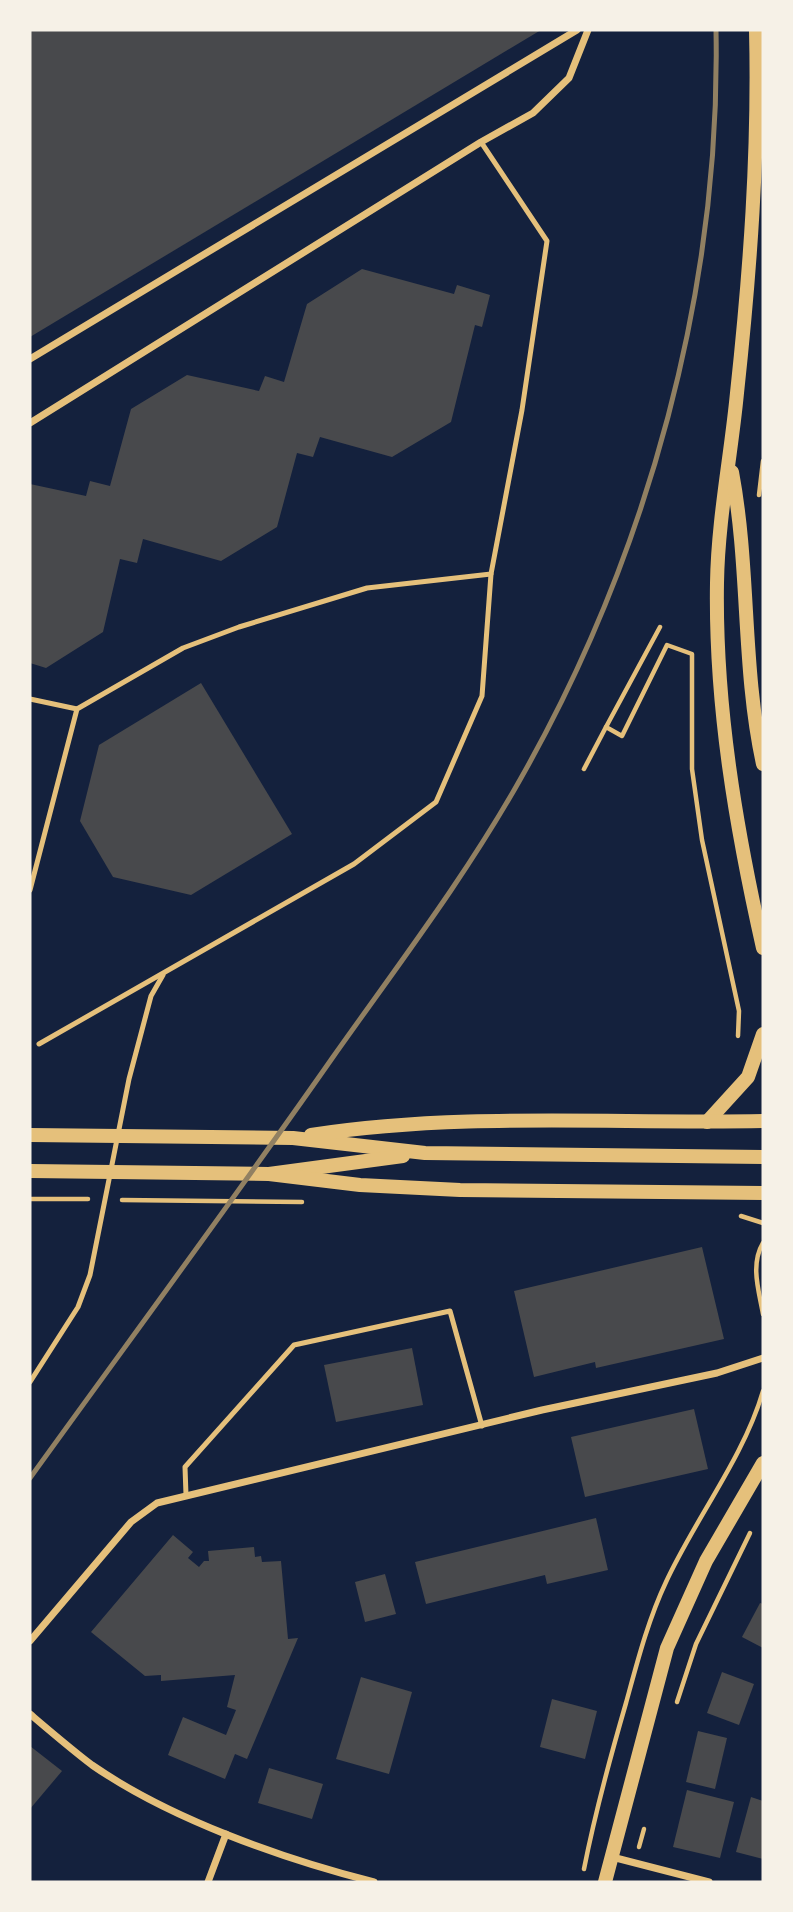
<svg xmlns="http://www.w3.org/2000/svg" width="793" height="1912" font-family="'IBM Plex Serif',serif">
<style>
.building{fill:#48494c}
.lines{fill:none;stroke-linecap:round;stroke-linejoin:round}
.path{stroke:#e5c07b;stroke-width:4.5}
.service{stroke:#e5c07b;stroke-width:5}
.minor{stroke:#e5c07b;stroke-width:7}
.secondary{stroke:#e5c07b;stroke-width:14}
.rail{stroke:#918062;stroke-width:5}
</style>
<rect width="100%" height="100%" fill="#14213d"/>
<!-- building -->
<g class="building">
<path d="M30,30H541L30,337Z"/>
<path d="M362,269L454,294L457,285L490,295L482,327L475,325L451,422L392,457L320,437L313,457L297,453L277,527L221,561L143,539L137,563L120,559L103,632L46,668L30,663V484L86,496L90,481L110,486L131,409L187,375L259,391L265,376L284,382L307,304Z"/>
<path d="M201,683L292,834L191,895L113,877L80,821L99,745Z"/>
<path d="M702,1247L724,1339L596,1368L595,1362L534,1377L514,1291Z"/>
<path d="M412,1348L423,1405L336,1422L324,1365Z"/>
<path d="M694,1409L708,1469L585,1497L571,1437Z"/>
<path d="M596,1518L608,1570L547,1584L545,1575L426,1604L415,1562Z"/>
<path d="M173,1535L193,1552L188,1558L199,1567L204,1561H209L208,1551L254,1547L255,1557L261,1556L262,1562L281,1561L288,1639L298,1638L247,1759L235,1754L225,1779L168,1755L183,1717L226,1735L236,1710L227,1707L235,1675L161,1681V1675L145,1676L91,1632Z"/>
<path d="M385,1574L396,1614L365,1622L355,1582Z"/>
<path d="M760,1603L763,1604V1648L742,1637Z"/>
<path d="M722,1672L754,1684L739,1725L707,1713Z"/>
<path d="M361,1677L412,1692L389,1774L336,1759Z"/>
<path d="M552,1699L597,1711L585,1759L540,1747Z"/>
<path d="M698,1731L727,1738L715,1789L686,1782Z"/>
<path d="M30,1746L62,1771L30,1809Z"/>
<path d="M269,1768L323,1784L312,1819L258,1803Z"/>
<path d="M687,1790L734,1802L720,1858L673,1847Z"/>
<path d="M751,1797L763,1801V1859L736,1852Z"/>
</g>
<g class="lines">
<!-- path -->
<g class="path">
<path d="M759,495L763,461"/>
<path d="M660,627L606,727L622,736L667,645L692,654V769L702,840L739,1011L738,1036"/>
<path d="M584,769L606,727"/>
<path d="M30,1199H88"/>
<path d="M122,1200L302,1202"/>
<path d="M741,1216L763,1223"/>
<path d="M763,1243C750,1265 759,1291 763,1314"/>
<path d="M677,1702L696,1644L750,1533"/>
<path d="M639,1847L644,1829"/>
<path d="M584,1869C595,1813 610,1758 626,1703C637,1663 648,1620 666,1582C695,1519 744,1457 763,1391"/>
</g>
<!-- service -->
<g class="service">
<path d="M30,699L77,709"/>
<path d="M30,890L77,709L183,648L239,627L367,588L491,574L522,410L547,241L481,142"/>
<path d="M39,1044L354,864L436,802L482,696L491,574"/>
<path d="M30,1382L78,1307L90,1275L129,1079L151,996L163,975"/>
<path d="M186,1495L185,1467L294,1345L450,1311L482,1426"/>
</g>
<!-- minor -->
<g class="minor">
<path d="M30,359L577,30"/>
<path d="M30,423L481,142L533,113L569,78L588,30"/>
<path d="M30,1641L131,1522L157,1503L542,1410L717,1373L763,1358"/>
<path d="M30,1714C50,1731 71,1749 92,1765C170,1819 283,1859 374,1882"/>
<path d="M612,1857L709,1882"/>
<path d="M208,1882L226,1834"/>
</g>
<!-- secondary -->
<g class="secondary">
<path d="M756,30C759,152 750,272 737,393C731,456 718,519 717,583C715,706 736,828 763,948"/>
<path d="M732,472C750,568 742,668 763,764"/>
<path d="M707,1122L748,1077L763,1034"/>
<path d="M30,1135L293,1138L425,1153L763,1157"/>
<path d="M311,1135C460,1112 612,1124 763,1121"/>
<path d="M30,1171L269,1174L403,1156"/>
<path d="M269,1174L360,1185L460,1190L763,1193"/>
<path d="M605,1882L667,1648L706,1561L763,1463"/>
</g>
<!-- rail -->
<path class="rail" d="M30,1478C131,1338 234,1199 333,1057C398,965 466,876 521,778C648,554 721,288 716,30"/>
</g>
<!-- border -->
<rect width="793" height="1912" fill="none" stroke="#f6f1e7" stroke-width="63"/>
</svg>
